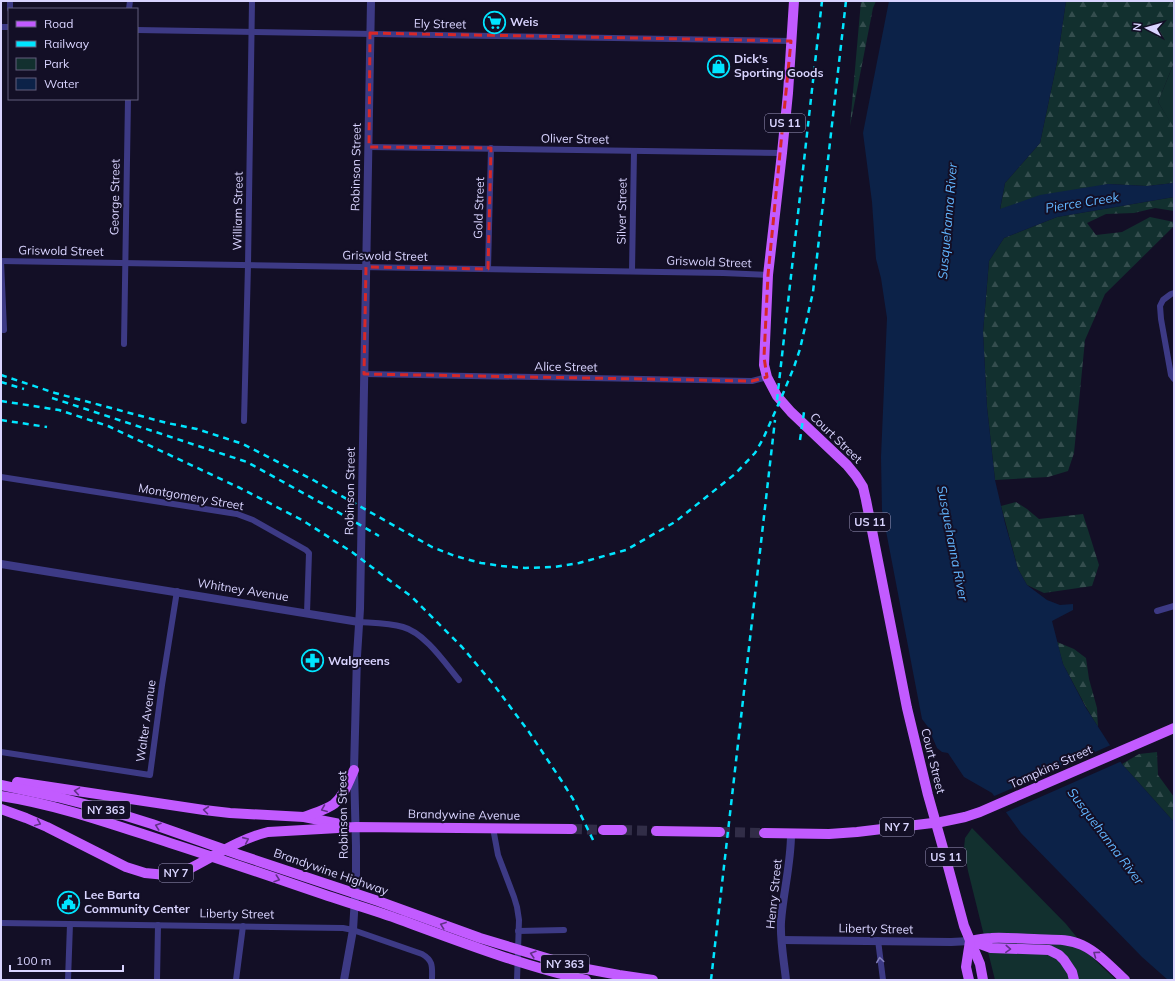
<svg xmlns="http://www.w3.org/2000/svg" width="1175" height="981" font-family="Mulish,sans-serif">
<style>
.green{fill:#12302f}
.forest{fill:url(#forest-firs)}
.water{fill:#0c2248}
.pier{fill:#130f26}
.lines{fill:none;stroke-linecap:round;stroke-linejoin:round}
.primary-tunnel{stroke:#312d47;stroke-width:10;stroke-dasharray:10 5;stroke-linecap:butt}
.minor{stroke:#3d3a85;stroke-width:6}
.tertiary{stroke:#3d3a85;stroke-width:8}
.primary{stroke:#c25bff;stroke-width:10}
.rail{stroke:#00e5ff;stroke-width:2.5;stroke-dasharray:6 5;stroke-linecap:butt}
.oneway{stroke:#623188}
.oneway2{stroke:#837fbc}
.marked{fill:none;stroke:#d62828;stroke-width:3;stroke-dasharray:8 5;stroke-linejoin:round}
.labels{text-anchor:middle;stroke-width:4;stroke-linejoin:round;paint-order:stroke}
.shield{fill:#130f26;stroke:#9e99be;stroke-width:1}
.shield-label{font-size:11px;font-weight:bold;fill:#d9d4ff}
.poi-label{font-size:12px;font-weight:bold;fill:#d9d4ff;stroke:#130f26;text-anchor:start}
.street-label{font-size:12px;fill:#d9d4ff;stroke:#130f26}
.water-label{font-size:13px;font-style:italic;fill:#62b6ff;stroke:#130f26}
</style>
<defs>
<pattern id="forest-firs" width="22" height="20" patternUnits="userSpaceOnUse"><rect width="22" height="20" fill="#12302f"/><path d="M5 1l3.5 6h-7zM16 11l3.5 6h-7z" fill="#344d4e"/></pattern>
</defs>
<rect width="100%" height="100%" fill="#130f26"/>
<!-- green -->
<g class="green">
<path d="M1174,64V127H1173L1158,102L1173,65Z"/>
<path d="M972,828L1066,924L1097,962L1116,980H995L968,871L964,848L965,838Z"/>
</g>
<!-- forest -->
<g class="forest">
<path d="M861,1H876L873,8L850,126Z"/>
<path d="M1066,1H1174V64L1173,65L1158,102L1173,126L1174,127V183L1147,186L1108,184L1000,210L1005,183L1040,143L1057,62Z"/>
<path d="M1174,197V211L1155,208L1134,213L1106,214L1087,223L1096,235L1122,232L1150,217L1174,222V226L1105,294L1085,340L1074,453L1068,471L1048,477L995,480L987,407L983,332L989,261L1004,238L1057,217Z"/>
<path d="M1016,502L1027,509L1039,519L1083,514L1099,565L1092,586L1044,593L1027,585L1018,569L1001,506Z"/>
<path d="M1057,642L1074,649L1086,658L1089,679L1097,708L1098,727L1086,707L1063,664Z"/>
<path d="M1157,752L1158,775L1174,797V822L1122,764L1139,754Z"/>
</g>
<!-- water -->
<path class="water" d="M889,1H1066L1057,62L1040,143L1005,183L1000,209L1040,195L1108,184L1147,186L1174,183V197L1057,217L1004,238L989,261L983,332L987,407L995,480L1005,523L1018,569L1027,585L1047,600L1060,605L1073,604V610L1052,621L1063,664L1086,708L1122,764L1174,822V980H1168L1142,957L1021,833L992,793L964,777L948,753L942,752L937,748L928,727L922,719L882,510L881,457L887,318L881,278L876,259L872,202L863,133Z"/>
<!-- pier -->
<path class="pier" d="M1111,745L1122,761L1004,813L992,797Z"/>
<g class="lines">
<!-- primary-tunnel -->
<g class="primary-tunnel">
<path d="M572,829L603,830"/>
<path d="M622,830L656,831"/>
<path d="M720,832L764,833"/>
</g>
<!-- minor -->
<g class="minor">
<path d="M10,9V1"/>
<path d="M129,9L130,1"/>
<path d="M1,27H9"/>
<path d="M137,30L791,41"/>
<path d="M369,147L782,153"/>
<path d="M1,261L723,273L768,275"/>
<path d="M1,261L4,330"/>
<path d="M488,269L491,148"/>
<path d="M632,271L634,151"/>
<path d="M1174,293L1171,294L1163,300L1160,306L1161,319L1171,375L1174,379"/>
<path d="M124,344L128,99"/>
<path d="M364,374L752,381L767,377"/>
<path d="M244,421L248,265L252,1"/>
<path d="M1,477L237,514L253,520L306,550L309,553L307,613"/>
<path d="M1157,611L1174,606"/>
<path d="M359,622C373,623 389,623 403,627C425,633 445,663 459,680"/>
<path d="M1,752L150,775L162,685L177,591"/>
<path d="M493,828L498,855L514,897L517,907L519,920L517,980"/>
<path d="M1,923L343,928L353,930L422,954C434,961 432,967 432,980"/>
<path d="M518,931L564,930"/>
<path d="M878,940L883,980"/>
<path d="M68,980L70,924"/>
<path d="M157,980L158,925"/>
<path d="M236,980L243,926"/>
</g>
<!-- tertiary -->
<g class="tertiary">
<path d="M1,564L359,622"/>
<path d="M782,940L951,942L970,941"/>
<path d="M344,980L353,930L356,881V846L354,770L357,656L360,609L371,1"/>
<path d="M786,980C784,961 780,941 781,922C783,893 791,864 791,834"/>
</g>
<!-- primary -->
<g class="primary">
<path d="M794,1L788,93L782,153L768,275L764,365L767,377L777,396L791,412L847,465L856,476L863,487L866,500L907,708L928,795L943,848L964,926L980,964L983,980"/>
<path d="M17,782L204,810L230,813L304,817L340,824"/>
<path d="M1,785L57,797L104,809L152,824L240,855L378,901L480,938L576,967L619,975L653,980"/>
<path d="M1,796C59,805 114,825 170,843C223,860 275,878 328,896C352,904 377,911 401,920C461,942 523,966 586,980"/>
<path d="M1,809L26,818L47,827L126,867L145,873L166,875L178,873L187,870C213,857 239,839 268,832L356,827L572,829"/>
<path d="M304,817C314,813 326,810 334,804C344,796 349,781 354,770"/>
<path d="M603,830H622"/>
<path d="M656,831L720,832"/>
<path d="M764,833L829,834L857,832L941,822L965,817L980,812L1174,728"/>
<path d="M970,941C977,940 984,938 991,938C1005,937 1020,939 1034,939C1050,940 1067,938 1082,945C1099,953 1112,968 1125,980"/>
<path d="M972,941L991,948L1049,950L1059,955L1064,960L1072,972L1074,980"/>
<path d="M969,980L966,967L970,941"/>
</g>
<!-- rail -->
<g class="rail">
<path d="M1,375L55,393L167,423L197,429L243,444L315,481L432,547L455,556L481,563L502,566L525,568L554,567L579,563L626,550L675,522L735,474L755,453L763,439L782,396L794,367L800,349L813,292L846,1"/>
<path d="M1,382L24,389"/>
<path d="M52,398L247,462L343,515L379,536"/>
<path d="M777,400L822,1"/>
<path d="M1,401L59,410L108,426L240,488L302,520L352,552L373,568L412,597L462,647L494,685L529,732L563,783L573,799L595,844"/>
<path d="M1,420L47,427"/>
<path d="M800,440L804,412"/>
<path d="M711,980L775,420"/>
</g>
</g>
<!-- one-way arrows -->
<defs><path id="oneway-chevron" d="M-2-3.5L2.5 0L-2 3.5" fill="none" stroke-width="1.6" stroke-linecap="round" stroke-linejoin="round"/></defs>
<g class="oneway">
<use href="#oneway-chevron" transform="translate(77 791) rotate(-171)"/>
<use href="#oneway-chevron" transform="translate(324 809) rotate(158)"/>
<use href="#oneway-chevron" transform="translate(206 810) rotate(-173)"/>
<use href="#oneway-chevron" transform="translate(38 823) rotate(23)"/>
<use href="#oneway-chevron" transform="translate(158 826) rotate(-161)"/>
<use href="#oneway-chevron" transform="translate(246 840) rotate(-24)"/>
<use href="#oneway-chevron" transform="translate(277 879) rotate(19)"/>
<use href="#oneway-chevron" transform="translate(443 925) rotate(-160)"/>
<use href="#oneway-chevron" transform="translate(1008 949) rotate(3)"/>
<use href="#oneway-chevron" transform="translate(533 954) rotate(-163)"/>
<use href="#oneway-chevron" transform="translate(1096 954) rotate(-144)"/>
</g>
<use class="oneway2" href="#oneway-chevron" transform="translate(880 960) rotate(-98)"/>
<!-- marked area -->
<path class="marked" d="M370,33L791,41L768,275L764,357L767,377L752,381L364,374L366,267L488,269L491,148L369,147Z"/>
<!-- icons -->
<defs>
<symbol id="supermarket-ring" viewBox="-11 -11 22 22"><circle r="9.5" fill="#130f26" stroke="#00e5ff" stroke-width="1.5"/><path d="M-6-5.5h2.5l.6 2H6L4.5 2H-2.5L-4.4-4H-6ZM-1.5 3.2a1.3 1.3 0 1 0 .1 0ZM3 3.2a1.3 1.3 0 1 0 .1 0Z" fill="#00e5ff"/></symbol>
<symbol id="shop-ring" viewBox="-11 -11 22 22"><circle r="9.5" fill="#130f26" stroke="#00e5ff" stroke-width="1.5"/><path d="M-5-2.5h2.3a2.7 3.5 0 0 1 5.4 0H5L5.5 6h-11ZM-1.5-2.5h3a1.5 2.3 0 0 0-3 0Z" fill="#00e5ff"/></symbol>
<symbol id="pharmacy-ring" viewBox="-11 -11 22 22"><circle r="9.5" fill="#130f26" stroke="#00e5ff" stroke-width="1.5"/><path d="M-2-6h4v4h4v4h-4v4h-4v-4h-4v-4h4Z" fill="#00e5ff"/></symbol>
<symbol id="civic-ring" viewBox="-11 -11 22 22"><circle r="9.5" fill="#130f26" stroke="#00e5ff" stroke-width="1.5"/><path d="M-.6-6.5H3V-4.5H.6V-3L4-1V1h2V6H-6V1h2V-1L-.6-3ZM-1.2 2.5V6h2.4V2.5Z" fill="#00e5ff"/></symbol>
</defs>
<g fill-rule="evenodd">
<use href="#supermarket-ring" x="482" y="10" width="25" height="25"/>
<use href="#shop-ring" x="706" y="54" width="25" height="25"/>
<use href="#pharmacy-ring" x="300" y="648" width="25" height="25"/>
<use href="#civic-ring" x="56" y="890" width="25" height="25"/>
</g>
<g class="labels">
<!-- shield labels -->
<g class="shield">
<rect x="765" y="114" width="40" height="18" rx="3"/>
<rect x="850" y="513" width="40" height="18" rx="3"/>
<rect x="82" y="801" width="48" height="18" rx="3"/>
<rect x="880" y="818" width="34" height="18" rx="3"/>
<rect x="926" y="848" width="40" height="18" rx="3"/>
<rect x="159" y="864" width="34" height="18" rx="3"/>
<rect x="541" y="955" width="48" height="18" rx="3"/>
</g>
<g class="shield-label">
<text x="785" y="127">US 11</text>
<text x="870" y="526">US 11</text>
<text x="106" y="814">NY 363</text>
<text x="897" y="831">NY 7</text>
<text x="946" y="861">US 11</text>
<text x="176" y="877">NY 7</text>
<text x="565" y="968">NY 363</text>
</g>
<!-- poi labels -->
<g class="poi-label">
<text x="510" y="26">Weis</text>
<text x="734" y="63">Dick's<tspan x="734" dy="14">Sporting Goods</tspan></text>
<text x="328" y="665">Walgreens</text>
<text x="84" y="899">Lee Barta<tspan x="84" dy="14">Community Center</tspan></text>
</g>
<!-- street labels -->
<g class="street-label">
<text transform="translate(440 24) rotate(1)" y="4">Ely Street</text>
<text transform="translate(575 139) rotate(1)" y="4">Oliver Street</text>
<text transform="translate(356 167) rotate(-89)" y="4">Robinson Street</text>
<text transform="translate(115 197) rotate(-89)" y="4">George Street</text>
<text transform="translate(479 208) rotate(-88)" y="4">Gold Street</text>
<text transform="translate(238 211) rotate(-89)" y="4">William Street</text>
<text transform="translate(622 211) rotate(-89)" y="4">Silver Street</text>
<text transform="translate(61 251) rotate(1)" y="4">Griswold Street</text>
<text transform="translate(385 256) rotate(1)" y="4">Griswold Street</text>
<text transform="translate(709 262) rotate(2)" y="4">Griswold Street</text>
<text transform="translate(566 367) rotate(1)" y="4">Alice Street</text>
<text transform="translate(836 438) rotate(44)" y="4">Court Street</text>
<text transform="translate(350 491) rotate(-89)" y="4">Robinson Street</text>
<text transform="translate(191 497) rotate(10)" y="4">Montgomery Street</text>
<text transform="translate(243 590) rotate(9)" y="4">Whitney Avenue</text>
<text transform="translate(146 721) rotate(-82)" y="4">Walter Avenue</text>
<text transform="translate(933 761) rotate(76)" y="4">Court Street</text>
<text transform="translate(1051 767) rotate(-24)" y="4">Tompkins Street</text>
<text transform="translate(343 815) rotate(-91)" y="4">Robinson Street</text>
<text transform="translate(464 815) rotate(1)" y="4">Brandywine Avenue</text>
<text transform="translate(331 872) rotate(19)" y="4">Brandywine Highway</text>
<text transform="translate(774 894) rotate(-84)" y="4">Henry Street</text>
<text transform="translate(237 914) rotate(1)" y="4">Liberty Street</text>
<text transform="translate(876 929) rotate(1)" y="4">Liberty Street</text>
</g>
<!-- water labels -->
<g class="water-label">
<text transform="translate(1082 202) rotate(-9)" y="5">Pierce Creek</text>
<text transform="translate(947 221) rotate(-85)" y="5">Susquehanna River</text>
<text transform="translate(953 543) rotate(79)" y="5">Susquehanna River</text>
<text transform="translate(1106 836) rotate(53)" y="5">Susquehanna River</text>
</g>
</g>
<!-- border -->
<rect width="1175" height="981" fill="none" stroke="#d9d4ff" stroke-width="4"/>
<!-- legend -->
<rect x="8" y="8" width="130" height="92" fill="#130f26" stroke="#625e7d"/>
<rect x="16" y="21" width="20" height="6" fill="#c25bff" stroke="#625e7d"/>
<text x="44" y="28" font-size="12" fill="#d9d4ff">Road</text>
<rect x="16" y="41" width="20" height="6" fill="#00e5ff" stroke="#625e7d"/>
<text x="44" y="48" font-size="12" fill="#d9d4ff">Railway</text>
<rect x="16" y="58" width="20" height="12" fill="#12302f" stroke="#625e7d"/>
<text x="44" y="68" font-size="12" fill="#d9d4ff">Park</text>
<rect x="16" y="78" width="20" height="12" fill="#0c2248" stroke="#625e7d"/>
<text x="44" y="88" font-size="12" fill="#d9d4ff">Water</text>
<!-- north arrow -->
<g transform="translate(1147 28) rotate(276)" stroke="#130f26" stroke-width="3" paint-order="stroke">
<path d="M0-3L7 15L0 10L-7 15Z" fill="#d9d4ff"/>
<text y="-6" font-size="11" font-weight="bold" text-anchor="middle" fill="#d9d4ff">N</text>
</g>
<!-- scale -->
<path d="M10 965v6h113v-6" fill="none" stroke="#d9d4ff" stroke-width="2"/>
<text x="16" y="965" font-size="12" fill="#d9d4ff" stroke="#130f26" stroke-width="3" paint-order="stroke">100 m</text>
</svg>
